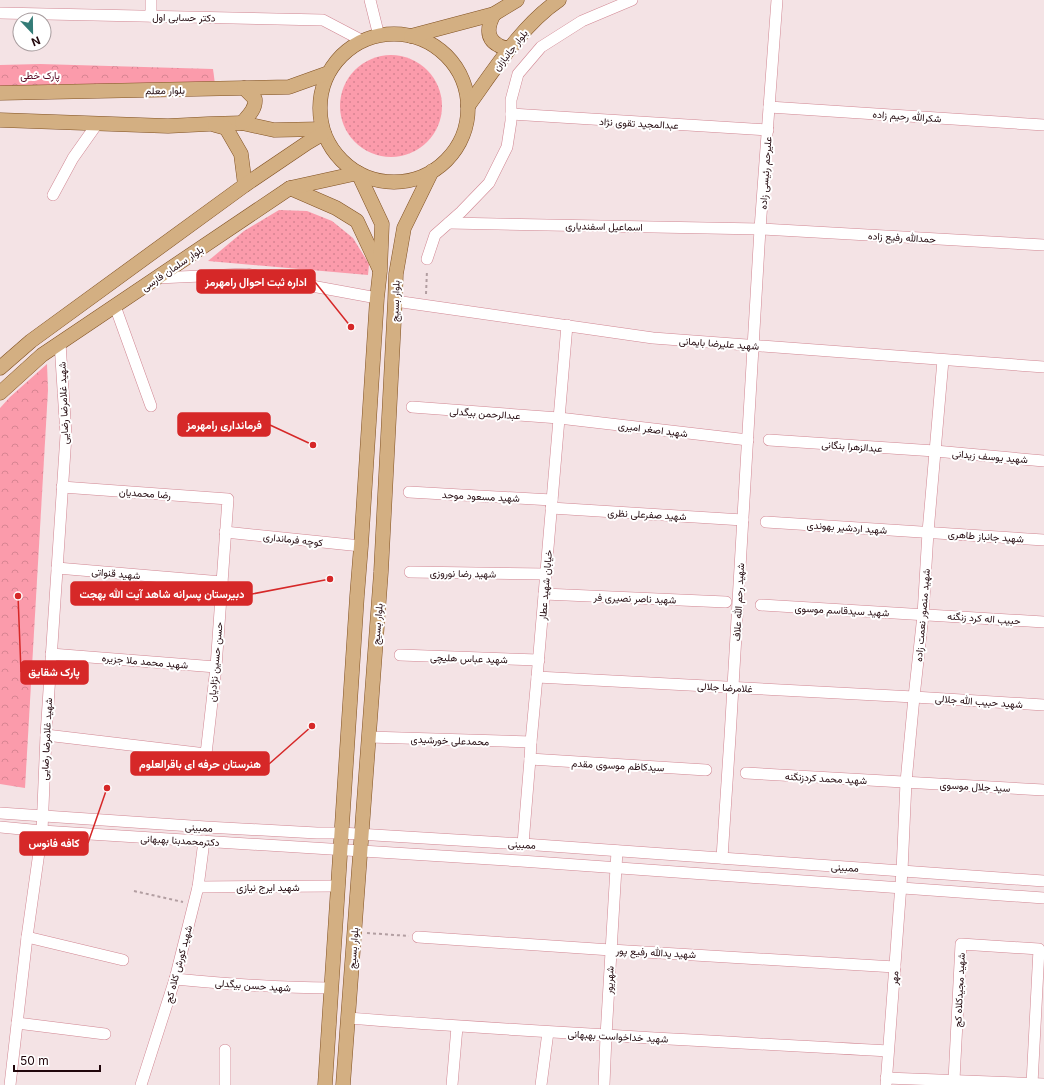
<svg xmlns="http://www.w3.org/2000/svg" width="1044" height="1085" font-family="Inter,Vazirmatn,sans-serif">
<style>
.grass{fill:url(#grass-dots)}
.park{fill:url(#park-crowns)}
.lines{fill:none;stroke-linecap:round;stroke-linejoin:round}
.minor-casing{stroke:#d18692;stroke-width:12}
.major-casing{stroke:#815122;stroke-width:15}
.path{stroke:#b29ea1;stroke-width:2;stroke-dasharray:3 3;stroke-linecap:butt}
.minor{stroke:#fff;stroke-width:11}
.major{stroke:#d3af82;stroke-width:14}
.labels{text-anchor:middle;stroke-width:4;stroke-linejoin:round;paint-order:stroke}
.street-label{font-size:10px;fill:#20060b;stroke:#fff}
.park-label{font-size:10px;fill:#580722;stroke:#fff}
.leader{fill:none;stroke:#d62828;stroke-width:1.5}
.callout-dot{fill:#d62828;stroke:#fff;stroke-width:1.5}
.callout{fill:#d62828;stroke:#d62828;stroke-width:1.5}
.callout-label{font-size:11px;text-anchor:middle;font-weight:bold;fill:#fff}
</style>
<defs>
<pattern id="grass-dots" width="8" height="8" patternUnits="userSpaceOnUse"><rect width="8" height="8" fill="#fb9bab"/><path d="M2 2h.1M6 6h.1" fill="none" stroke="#d78492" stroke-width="1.8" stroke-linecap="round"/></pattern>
<pattern id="park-crowns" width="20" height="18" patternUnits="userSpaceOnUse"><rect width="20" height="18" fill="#fb9bab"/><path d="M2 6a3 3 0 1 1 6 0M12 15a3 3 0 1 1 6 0" fill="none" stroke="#d78492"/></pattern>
</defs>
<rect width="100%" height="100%" fill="#f4e3e5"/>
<!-- grass -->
<g class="grass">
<circle cx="391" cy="106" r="51"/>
<path d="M279,210L307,211L332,221L353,238L369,264L368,275L208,261L244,231Z"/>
</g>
<!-- park -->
<g class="park">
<path d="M40,64L213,69L215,84L0,86V65Z"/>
<path d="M47,364L48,390L25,788L0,784V408L10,397Z"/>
</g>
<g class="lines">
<defs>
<g id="minor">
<path d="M370,0L379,36"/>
<path d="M0,13L323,20L363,41"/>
<path d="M151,16V0"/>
<path d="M769,107L1044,125"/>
<path d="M511,114L768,130"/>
<path d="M53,195L73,158L97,124"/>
<path d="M449,223L760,229L1044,245"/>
<path d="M427,259L435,235L461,212L489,183L507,147L511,121V100L518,74L541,47L582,21L632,0"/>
<path d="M157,278L246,274L377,298"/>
<path d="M395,301L653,338L1044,367"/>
<path d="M115,306L151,406"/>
<path d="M412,407L559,418L748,440"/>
<path d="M769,440L935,451L1044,461"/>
<path d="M409,492L552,500"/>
<path d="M551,508L743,520"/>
<path d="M766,522L1044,540"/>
<path d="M225,532L361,546"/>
<path d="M57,568L222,582"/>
<path d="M410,572L546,574"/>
<path d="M544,594L726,602"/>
<path d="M761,605L1044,622"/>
<path d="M51,654L216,667"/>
<path d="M400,655L539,660"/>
<path d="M537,677L914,697L1044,705"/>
<path d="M46,735L206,754L216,667L228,499L62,487"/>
<path d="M369,737L531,742"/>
<path d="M530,759L706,770"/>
<path d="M746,773L1044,790"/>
<path d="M0,813L206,827L317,833H341L523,844L1044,881"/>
<path d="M0,827L42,831L521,861L1044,898"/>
<path d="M523,844L530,759L531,742L537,677L567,325"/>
<path d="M722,858L730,737L760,229L777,0"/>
<path d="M198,887L338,886"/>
<path d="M27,937L123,960"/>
<path d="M418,937L611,950L895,967"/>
<path d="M175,979C227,984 279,988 331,988"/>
<path d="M348,1018C528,1032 708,1041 888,1051"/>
<path d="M17,1023L105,1034"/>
<path d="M225,1050V1085"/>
<path d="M886,1078L1044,1084"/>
<path d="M954,1080L961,944L1039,949L1032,1084"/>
<path d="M10,1085L27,937L42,831L46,735L66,435L60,343"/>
<path d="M141,1085L175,979L198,887L204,841"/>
<path d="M452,1085L457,1027"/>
<path d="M541,1085L548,1032"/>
<path d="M604,1085L606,1036L617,851"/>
<path d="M886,1085L902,871L906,782L914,697L923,615L928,532L943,360"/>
</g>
<g id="major">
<path d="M494,14C488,25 485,38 498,45C502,48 507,48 511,48"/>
<circle cx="394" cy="108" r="74"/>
<path d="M411,36L494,14L517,0"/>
<path d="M0,93L289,87L328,73"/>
<path d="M468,106C494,70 522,25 559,0"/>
<path d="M0,120L168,126L208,124L242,123L274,130L322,129"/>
<path d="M242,123C248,116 256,109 255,99L244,88"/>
<path d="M215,125L226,128L241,154L245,185"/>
<path d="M290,188L336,208L357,221L379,268"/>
<path d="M0,368L31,341L245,185L307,143L324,133"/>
<path d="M0,393L42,355L290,188L358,173L382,224L380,271L377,298L361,546L357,596L325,1085"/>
<path d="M343,1085L381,572L395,301L396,274L404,228L432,171"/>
</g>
</defs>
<!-- minor casing -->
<use href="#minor" class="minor-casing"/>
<!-- major casing -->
<use href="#major" class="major-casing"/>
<!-- path -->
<g class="path">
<path d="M426,294L427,270"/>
<path d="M134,891L183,902"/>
<path d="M367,933L409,936"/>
</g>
<!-- minor -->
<use href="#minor" class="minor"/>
<!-- major -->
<use href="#major" class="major"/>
</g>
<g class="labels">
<!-- street labels -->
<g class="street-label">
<text transform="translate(184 17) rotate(1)" y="4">دکتر حسابی اول</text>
<text transform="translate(510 50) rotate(-52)" y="4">بلوار جانبازان</text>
<text transform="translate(165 90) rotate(-1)" y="4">بلوار معلم</text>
<text transform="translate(907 116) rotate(4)" y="4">شکرالله رحیم زاده</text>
<text transform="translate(639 123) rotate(3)" y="4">عبدالمجید تقوی نژاد</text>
<text transform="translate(765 173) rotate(-86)" y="4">علیرحم رئیسی زاده</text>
<text transform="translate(604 226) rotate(1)" y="4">اسماعیل اسفندیاری</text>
<text transform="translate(902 237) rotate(3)" y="4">حمدالله رفیع زاده</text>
<text transform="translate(172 268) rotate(-34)" y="4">بلوار سلمان فارسی</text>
<text transform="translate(395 301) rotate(-88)" y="4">بلوار بسیج</text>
<text transform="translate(719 343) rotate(4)" y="4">شهید علیرضا بایمانی</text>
<text transform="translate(63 403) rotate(-92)" y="4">شهید غلامرضا رضایی</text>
<text transform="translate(485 413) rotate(4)" y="4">عبدالرحمن بیگدلی</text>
<text transform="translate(653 429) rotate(7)" y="4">شهید اصغر امیری</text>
<text transform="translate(852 446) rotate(4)" y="4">عبدالزهرا بنگانی</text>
<text transform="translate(990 456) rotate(5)" y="4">شهید یوسف زیدانی</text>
<text transform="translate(145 493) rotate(4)" y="4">رضا محمدیان</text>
<text transform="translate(481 496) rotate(3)" y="4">شهید مسعود موحد</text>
<text transform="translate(647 514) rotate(3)" y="4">شهید صفرعلی نظری</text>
<text transform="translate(847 527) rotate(4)" y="4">شهید اردشیر بهوندی</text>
<text transform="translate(986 536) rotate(4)" y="4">شهید جانباز طاهری</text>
<text transform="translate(293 539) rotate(6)" y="4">کوچه فرمانداری</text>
<text transform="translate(116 573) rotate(5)" y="4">شهید قنواتی</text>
<text transform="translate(463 573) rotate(1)" y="4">شهید رضا نوروزی</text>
<text transform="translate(545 585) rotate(-85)" y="4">خیابان شهید عطار</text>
<text transform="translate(635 598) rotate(2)" y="4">شهید ناصر نصیری فر</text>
<text transform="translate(738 602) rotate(-87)" y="4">شهید رحم الله علاف</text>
<text transform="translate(842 610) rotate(3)" y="4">شهید سیدقاسم موسوی</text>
<text transform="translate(922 615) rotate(-85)" y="4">شهید منصور نعمت زاده</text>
<text transform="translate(984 618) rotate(4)" y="4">حبیب اله کرد زنگنه</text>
<text transform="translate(377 624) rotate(-85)" y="4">بلوار بسیج</text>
<text transform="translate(469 658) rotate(2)" y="4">شهید عباس هلیچی</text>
<text transform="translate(145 661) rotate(5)" y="4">شهید محمد ملا جزیره</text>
<text transform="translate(215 662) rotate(-85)" y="4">حسن حسین نژادیان</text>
<text transform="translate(725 687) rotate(3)" y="4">غلامرضا جلالی</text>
<text transform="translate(979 701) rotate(4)" y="4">شهید حبیب الله جلالی</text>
<text transform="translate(46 739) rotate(-87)" y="4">شهید غلامرضا رضایی</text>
<text transform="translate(450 740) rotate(2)" y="4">محمدعلی خورشیدی</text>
<text transform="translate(618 765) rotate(3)" y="4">سیدکاظم موسوی مقدم</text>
<text transform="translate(826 778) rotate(3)" y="4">شهید محمد کردزنگنه</text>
<text transform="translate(975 786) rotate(3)" y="4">سید جلال موسوی</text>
<text transform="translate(199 827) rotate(4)" y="4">ممبینی</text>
<text transform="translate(180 840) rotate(3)" y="4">دکترمحمدبنا بهبهانی</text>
<text transform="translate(522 844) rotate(4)" y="4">ممبینی</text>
<text transform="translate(845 867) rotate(4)" y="4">ممبینی</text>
<text x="268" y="891">شهید ایرج نیازی</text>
<text transform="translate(353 948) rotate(-86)" y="4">بلوار بسیج</text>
<text transform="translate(656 952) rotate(3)" y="4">شهید یدالله رفیع پور</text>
<text transform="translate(178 964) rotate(-75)" y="4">شهید کورش کلاه کج</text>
<text transform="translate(894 978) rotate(-86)" y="4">مهر</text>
<text transform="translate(609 980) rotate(-87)" y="4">شهریور</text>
<text transform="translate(253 985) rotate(4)" y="4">شهید حسن بیگدلی</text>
<text transform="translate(959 990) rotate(-87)" y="4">شهید مجیدکلاه کج</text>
<text transform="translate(618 1036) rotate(3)" y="4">شهید خداخواست بهبهانی</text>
</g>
<!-- park labels -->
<g class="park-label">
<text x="40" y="79">پارک خطی</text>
</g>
</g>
<!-- callouts -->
<path class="leader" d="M351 327L315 282M313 445L270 425M330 579L252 594M18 596L21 672M312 726L269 764M107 788L88 843"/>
<g class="callout-dot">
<circle cx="351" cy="327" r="4"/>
<circle cx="313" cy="445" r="4"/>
<circle cx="330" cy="579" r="4"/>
<circle cx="18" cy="596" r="4"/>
<circle cx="312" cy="726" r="4"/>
<circle cx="107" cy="788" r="4"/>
</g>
<g class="callout">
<rect x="197" y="270" width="118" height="23" rx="4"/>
<rect x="178" y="413" width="92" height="23" rx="4"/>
<rect x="71" y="582" width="181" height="23" rx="4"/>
<rect x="21" y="661" width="67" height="23" rx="4"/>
<rect x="131" y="752" width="138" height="23" rx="4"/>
<rect x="20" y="832" width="68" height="23" rx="4"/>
</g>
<g class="callout-label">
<text x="256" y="286">اداره ثبت احوال رامهرمز</text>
<text x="224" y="429">فرمانداری رامهرمز</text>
<text x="162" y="598">دبیرستان پسرانه شاهد آیت الله بهجت</text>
<text x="54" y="676">پارک شقایق</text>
<text x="200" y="768">هنرستان حرفه ای باقرالعلوم</text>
<text x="54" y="847">کافه فانوس</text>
</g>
<!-- north arrow -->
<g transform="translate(32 32) rotate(158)"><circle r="19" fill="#ffffff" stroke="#a69b9d"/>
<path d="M0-3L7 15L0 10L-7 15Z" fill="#347c77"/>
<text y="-6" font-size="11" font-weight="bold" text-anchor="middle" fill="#20060b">N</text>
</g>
<!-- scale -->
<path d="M14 1065v6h86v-6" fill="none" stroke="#20060b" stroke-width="2"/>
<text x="20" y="1065" font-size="12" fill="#20060b" stroke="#ffffff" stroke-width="3" paint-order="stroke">50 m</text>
</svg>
